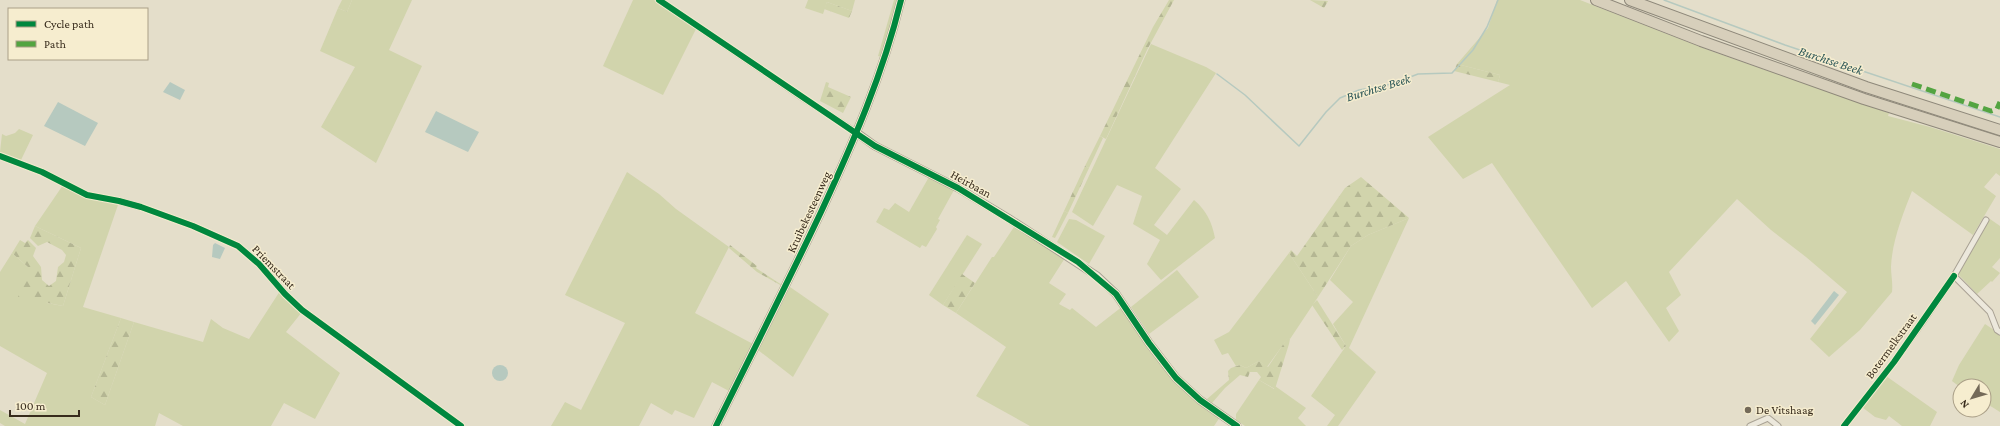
<svg xmlns="http://www.w3.org/2000/svg" width="2000" height="426" font-family="'Crimson Pro',serif">
<style>
.grass{fill:#d1d4ac}
.forest{fill:url(#forest-firs)}
.water{fill:#b6c9bf}
.lines{fill:none;stroke-linecap:round;stroke-linejoin:round}
.stream{stroke:#b6c9bf;stroke-width:1.5}
.minor-casing{stroke:#a9a294;stroke-width:7}
.tertiary-casing{stroke:#a9a294;stroke-width:9}
.motorway-casing{stroke:#8e887a;stroke-width:12}
.minor{stroke:#ece8dc;stroke-width:5}
.tertiary{stroke:#ece8dc;stroke-width:7}
.motorway{stroke:#d7cfbb;stroke-width:10}
.quiet{stroke:#53a441;stroke-width:5;stroke-dasharray:10 5;stroke-linecap:butt}
.cycleway-casing{stroke:#f6edcf;stroke-width:8}
.cycleway{stroke:#00873e;stroke-width:6}
.poi-dot{fill:#746a59;stroke:#f6edcf;stroke-width:1.5}
.labels{text-anchor:middle;stroke-width:3;stroke-linejoin:round;paint-order:stroke}
.street-label{font-size:12px;fill:#372b1c;stroke:#f6edcf}
.poi-label{font-size:12px;fill:#372b1c;stroke:#f6edcf;text-anchor:start}
.water-label{font-size:13px;font-style:italic;fill:#2b5657;stroke:#f6edcf}
</style>
<defs>
<pattern id="forest-firs" width="22" height="20" patternUnits="userSpaceOnUse"><rect width="22" height="20" fill="#d1d4ac"/><path d="M5 1l3.5 6h-7zM16 11l3.5 6h-7z" fill="#b4b693"/></pattern>
</defs>
<rect width="100%" height="100%" fill="#e4deca"/>
<!-- grass -->
<g class="grass">
<path d="M352,0H412L389,50L422,66L376,163L321,127L355,67L320,51L338,8L347,12Z"/>
<path d="M633,0H654L696,29L663,95L603,66Z"/>
<path d="M808,0H855L852,11L827,2L823,14L805,8Z"/>
<path d="M894,0H898L881,57L878,56Z"/>
<path d="M1497,0H1580L1711,51L1889,113L1888,116L1930,127L2000,149V176L1996,173L1984,187L1996,196L1973,235L1912,191C1903,214 1892,241 1891,267C1891,275 1893,283 1892,292L1860,330L1829,357L1810,339L1847,292L1806,257L1771,230L1737,199L1669,272L1681,295L1666,308L1679,331L1669,342L1626,281L1592,308L1492,163L1463,179L1428,137L1510,85L1498,82L1500,75L1457,64L1488,28Z"/>
<path d="M1151,44L1206,67L1216,73L1155,168L1181,189L1154,225L1167,235L1194,200C1206,210 1212,222 1215,238L1161,280L1147,264L1160,240L1133,224L1142,196L1117,185L1093,226L1072,212Z"/>
<path d="M19,129L33,135L21,160L0,152L2,134L6,136L15,133Z"/>
<path d="M1100,136L1103,138L1089,168L1085,166Z"/>
<path d="M627,172L659,194L676,209L729,247L695,313L753,344L729,391L712,382L694,418L675,410L672,415L651,403L639,426H551L565,402L581,410L625,323L565,295Z"/>
<path d="M929,177L954,190L938,219L940,220L936,227L937,229L926,247L922,245L920,248L876,222L884,208L889,210L895,203L909,212Z"/>
<path d="M63,185L88,198L119,202L83,307L121,318L91,397L105,405L134,322L203,342L211,319L223,328L249,339L280,291L302,312L286,332L340,373L315,419L284,403L271,426H183L159,413L155,426H5L0,423V410L25,424L47,373L0,346V272L12,253L28,267V275L47,303L63,306L81,248L35,226Z"/>
<path d="M1064,211L1068,213L1055,238L1052,237Z"/>
<path d="M1409,218L1349,348L1376,372L1338,426H1327L1335,415L1311,396L1346,346L1333,324L1353,302L1330,280L1351,246L1368,235Z"/>
<path d="M1069,219L1076,220L1105,236L1089,264L1057,242Z"/>
<path d="M1990,219L2000,226V258L1992,267L2000,273L1992,282L1991,281L1977,294L1958,274L1987,221Z"/>
<path d="M1014,227L1065,258L1049,283L1066,294L1059,304L1070,310L1072,308L1096,327L1123,306L1163,366L1220,417L1214,426H1030L976,396L1006,347L956,313L992,257H994Z"/>
<path d="M967,235L982,244L943,305L929,295Z"/>
<path d="M1289,253L1318,297L1290,339L1288,338L1267,367L1259,361L1246,368L1240,365L1236,366L1228,353L1222,355L1214,340L1229,332Z"/>
<path d="M1177,270L1199,297L1149,334L1131,307Z"/>
<path d="M790,287L829,314L793,377L758,350Z"/>
<path d="M1985,324L2000,334V412L1984,402V386L1960,387L1952,381L1959,365Z"/>
<path d="M1886,376L1937,412L1930,426H1902L1889,416L1886,420L1875,417L1862,407Z"/>
<path d="M1259,380L1274,389L1275,386L1306,408L1298,418L1306,426H1245L1236,420V414Z"/>
</g>
<!-- forest -->
<g class="forest">
<path d="M342,0H352L347,12L338,8Z"/>
<path d="M1169,0H1174L1147,50L1106,139L1100,136L1153,27Z"/>
<path d="M1310,0L1328,1L1324,8Z"/>
<path d="M827,2L852,11L849,18L824,9Z"/>
<path d="M1457,64L1500,75L1498,82L1454,71Z"/>
<path d="M826,82L829,83L828,87L851,97L843,113L820,101Z"/>
<path d="M1085,166L1089,168L1068,213L1064,211Z"/>
<path d="M1361,177L1409,218L1368,235L1351,246L1318,297L1289,253L1291,250L1297,256L1345,188Z"/>
<path d="M35,226L81,248L63,306L18,297L28,275V267L12,253L20,240L25,243L28,240L36,248L33,256L41,267L42,280L49,286L56,281L58,267L64,262L66,255L62,250L47,242L38,246L30,238Z"/>
<path d="M730,245L757,266L756,268L782,285V286L757,272L729,248Z"/>
<path d="M962,274L975,283L956,313L943,305Z"/>
<path d="M1317,300L1346,346L1342,350L1312,305Z"/>
<path d="M121,318L134,322L105,405L91,397Z"/>
<path d="M1288,337L1290,339L1289,344L1275,389L1259,380L1261,377L1257,372H1250L1248,377L1240,375L1225,388L1212,403L1207,399L1229,380L1228,371L1231,368L1240,365L1246,368L1259,361L1268,367Z"/>
</g>
<!-- water -->
<g class="water">
<path d="M170,82L185,90L180,100L163,92Z"/>
<path d="M58,102L98,123L85,146L44,126Z"/>
<path d="M436,111L479,132L468,152L425,132Z"/>
<path d="M215,243L225,248L220,259L212,257L213,245Z"/>
<path d="M1834,291L1839,295L1815,325L1811,321Z"/>
<circle cx="500" cy="373" r="8"/>
</g>
<g class="lines">
<!-- stream -->
<g class="stream">
<path d="M1664,0L1785,45L2000,117"/>
<path d="M1217,74L1245,95L1299,146L1326,112L1340,98L1359,90L1392,84L1418,74L1452,73L1473,50L1487,27L1498,0"/>
</g>
<defs>
<g id="minor">
<path d="M659,0L800,96L857,133"/>
<path d="M0,156L42,172L87,195L119,201L141,207L193,226L238,246L259,264L285,294L302,310L461,426"/>
<path d="M1954,276L1990,312L1997,330L2000,332"/>
<path d="M1750,426L1768,418L1778,426"/>
<path d="M1844,426L1894,362L1922,323L1954,276L1986,220"/>
</g>
<g id="tertiary">
<path d="M857,133L875,146L958,188L1008,218L1097,276L1116,294L1149,343L1176,378L1200,400L1237,426"/>
<path d="M716,426C751,355 787,284 821,212C853,143 883,74 901,0"/>
</g>
<g id="motorway">
<path d="M1596,0L1701,41L1864,99L2000,142"/>
<path d="M1630,0L1866,87L2000,130"/>
</g>
</defs>
<!-- minor casing -->
<use href="#minor" class="minor-casing"/>
<!-- tertiary casing -->
<use href="#tertiary" class="tertiary-casing"/>
<!-- motorway casing -->
<use href="#motorway" class="motorway-casing"/>
<!-- minor -->
<use href="#minor" class="minor"/>
<!-- tertiary -->
<use href="#tertiary" class="tertiary"/>
<!-- motorway -->
<use href="#motorway" class="motorway"/>
<!-- quiet -->
<path class="quiet" d="M1912,84L1991,111L1997,109L2000,102"/>
<defs>
<g id="cycleway">
<path d="M659,0L875,146L958,188L1078,262L1116,294L1149,343L1176,378L1200,400L1237,426"/>
<path d="M0,156L42,172L87,195L119,201L141,207L193,226L238,246L259,264L285,294L302,310L461,426"/>
<path d="M716,426C751,355 787,284 821,212C853,143 883,74 901,0"/>
<path d="M1844,426L1894,362L1954,276"/>
</g>
</defs>
<!-- cycleway casing -->
<use href="#cycleway" class="cycleway-casing"/>
<!-- cycleway -->
<use href="#cycleway" class="cycleway"/>
</g>
<!-- markers -->
<circle class="poi-dot" cx="1748" cy="410" r="4"/>
<g class="labels">
<!-- street labels -->
<g class="street-label">
<text transform="translate(971 184) rotate(29)" y="4">Heirbaan</text>
<text transform="translate(809 212) rotate(-65)" y="4">Kruibekesteenweg</text>
<text transform="translate(274 267) rotate(46)" y="4">Priemstraat</text>
<text transform="translate(1891 346) rotate(-54)" y="4">Botermelkstraat</text>
</g>
<!-- poi labels -->
<g class="poi-label">
<text x="1756" y="414">De Vitshaag</text>
</g>
<!-- water labels -->
<g class="water-label">
<text transform="translate(1831 60) rotate(18)" y="5">Burchtse Beek</text>
<text transform="translate(1378 87) rotate(-17)" y="5">Burchtse Beek</text>
</g>
</g>
<!-- legend -->
<rect x="8" y="8" width="140" height="52" fill="#f6edcf" stroke="#aa9f87"/>
<rect x="16" y="21" width="20" height="6" fill="#00873e" stroke="#aa9f87"/>
<text x="44" y="28" font-size="12" fill="#372b1c">Cycle path</text>
<rect x="16" y="41" width="20" height="6" fill="#53a441" stroke="#aa9f87"/>
<text x="44" y="48" font-size="12" fill="#372b1c">Path</text>
<!-- north arrow -->
<g transform="translate(1972 398) rotate(232)"><circle r="19" fill="#f6edcf" stroke="#aa9f87"/>
<path d="M0-3L7 15L0 10L-7 15Z" fill="#746a59"/>
<text y="-6" font-size="11" font-weight="bold" text-anchor="middle" fill="#372b1c">N</text>
</g>
<!-- scale -->
<path d="M10 410v6h69v-6" fill="none" stroke="#372b1c" stroke-width="2"/>
<text x="16" y="410" font-size="12" fill="#372b1c" stroke="#f6edcf" stroke-width="3" paint-order="stroke">100 m</text>
</svg>
